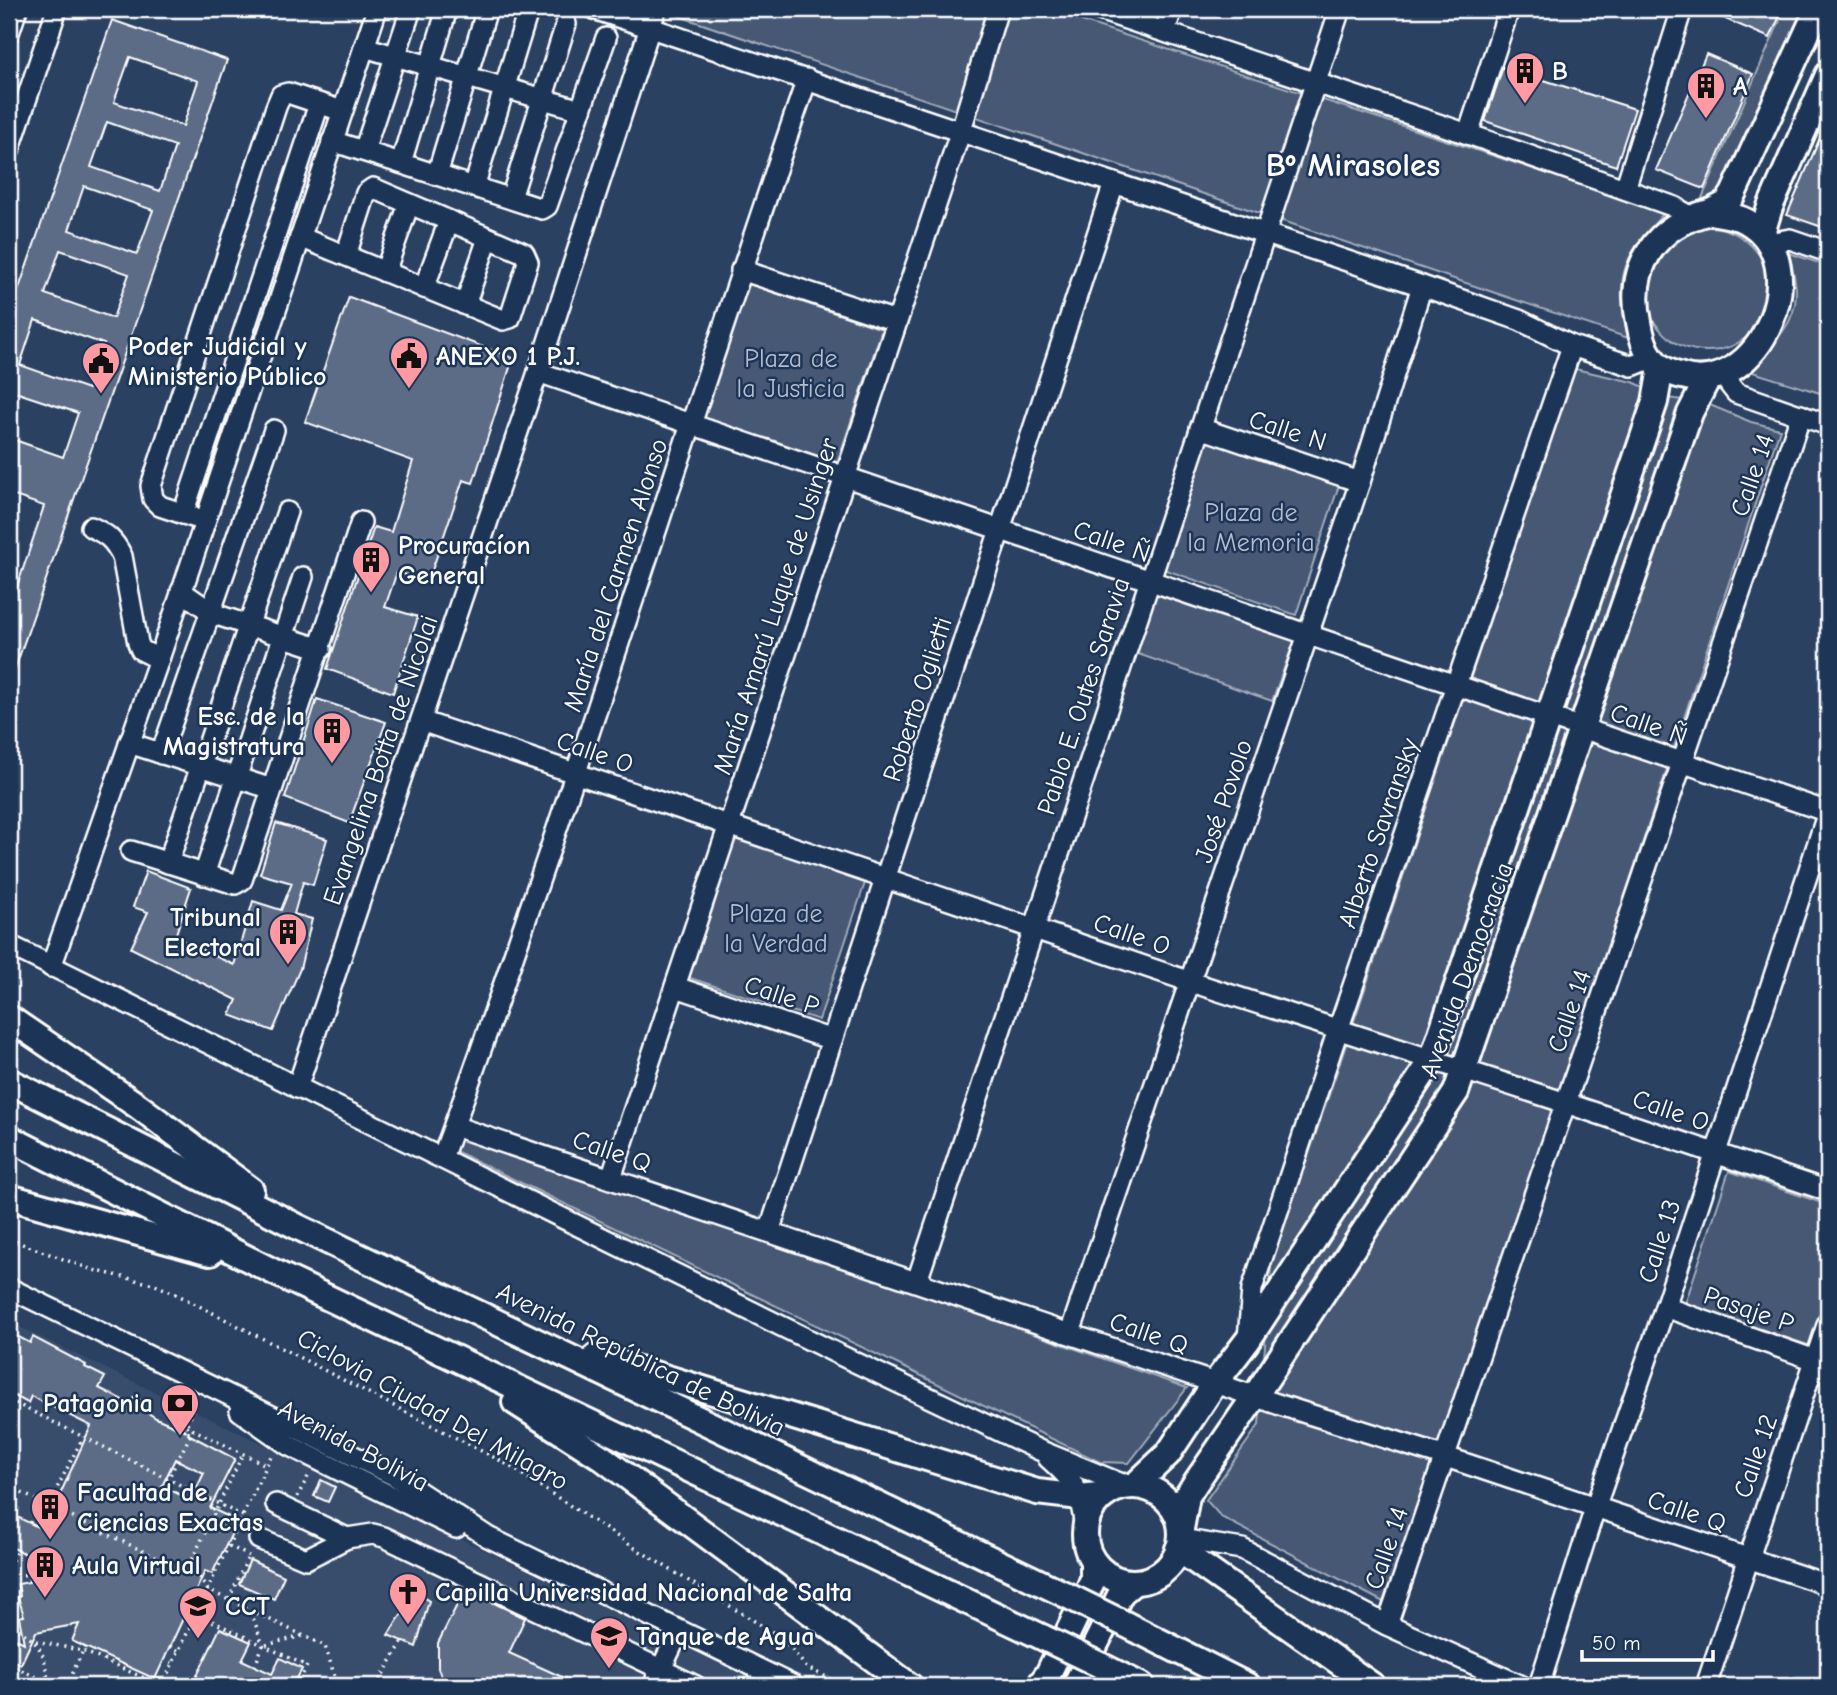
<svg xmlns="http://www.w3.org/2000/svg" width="1837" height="1695" font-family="'Comic Neue',sans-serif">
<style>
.built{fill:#394e6c}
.green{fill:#465975;stroke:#a2acba;stroke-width:2}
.building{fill:#5b6c86;stroke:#fff;stroke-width:2;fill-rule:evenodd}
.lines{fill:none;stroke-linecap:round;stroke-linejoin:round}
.minor-casing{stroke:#fff;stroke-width:24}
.major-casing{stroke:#fff;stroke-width:30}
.path{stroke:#fff;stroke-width:3.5;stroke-dasharray:2 5;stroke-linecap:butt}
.minor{stroke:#1d3557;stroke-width:19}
.major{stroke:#1d3557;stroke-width:24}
.major-bridge-casing{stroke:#fff;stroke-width:30;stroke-linecap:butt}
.major-bridge{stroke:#1d3557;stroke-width:24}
.labels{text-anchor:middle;stroke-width:5;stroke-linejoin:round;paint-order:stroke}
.poi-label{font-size:26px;font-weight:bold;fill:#fff;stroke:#1d3557;text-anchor:start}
.park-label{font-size:26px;fill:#b5bdc8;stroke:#1d3557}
.street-label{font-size:26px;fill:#fff;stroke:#1d3557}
.district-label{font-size:33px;font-weight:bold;fill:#fff;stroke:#1d3557}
</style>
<rect width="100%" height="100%" fill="#2a4161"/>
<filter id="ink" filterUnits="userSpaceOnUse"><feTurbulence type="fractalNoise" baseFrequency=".0143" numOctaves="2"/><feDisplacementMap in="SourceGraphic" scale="14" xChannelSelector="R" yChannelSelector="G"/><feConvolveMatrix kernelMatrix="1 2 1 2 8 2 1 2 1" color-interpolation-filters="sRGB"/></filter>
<g filter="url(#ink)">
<!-- built -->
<path class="built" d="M9,1322L240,1433L767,1686H9Z"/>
<!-- green -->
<g class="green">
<path d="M678,9H1045L1665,212C1622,258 1614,275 1628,338L676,15Z"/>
<path d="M1785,9H1809L1728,190L1713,200L1702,198Z"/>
<circle cx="1707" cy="289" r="62"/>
<path d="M1789,253L1828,266V399L1820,393L1743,369C1769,347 1797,328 1796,291C1796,279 1791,265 1789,253Z"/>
<path d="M746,283L882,329L837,463L700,419Z"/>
<path d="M1575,369L1633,382L1668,398L1705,403L1751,422L1780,429L1389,1605L1221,1517L1206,1500L1259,1425L1271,1266Z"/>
<path d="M1208,438L1339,485L1296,615L1163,569Z"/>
<path d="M1156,593L1294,641L1272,701L1135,653Z"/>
<path d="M733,835L866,880L819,1020L687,977Z"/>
<path d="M456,1131L1187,1388L1129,1463L1100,1462L449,1148Z"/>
<path d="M1729,1171L1828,1205V1306L1814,1347L1685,1304Z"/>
</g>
<!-- building -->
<g class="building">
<path d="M1702,9H1783L1770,38Z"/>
<path d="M112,20L227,60L11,680L9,679V611L44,506L9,494V438L63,457L78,413L9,390V317ZM130,57L198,81L183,126L114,102ZM107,122L175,146L160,191L91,167ZM84,186L153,210L137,254L69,230ZM60,250L129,274L113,318L45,294ZM35,320L104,344L88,389L20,365Z"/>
<path d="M1706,54L1753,74L1704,189L1656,170Z"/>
<path d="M1503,67L1635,109L1616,166L1485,121Z"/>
<path d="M1828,119V229L1787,215Z"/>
<path d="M349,297L513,358L473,483L463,480L428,582L397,572L385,607L418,617L393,693L327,669L374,527L391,532L413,461L305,422Z"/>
<path d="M317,699L386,722L349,823L285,798Z"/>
<path d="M276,823L327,839L313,885L303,882L294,914L312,919L300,969L273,1031L230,1015L237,1000L131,948L148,912L133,907L146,871L191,888L175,937L234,965L253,901L281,910L292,883L260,874Z"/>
<path d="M9,1332L30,1343L33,1337L86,1365L85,1367L105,1377L99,1388L130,1404L134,1397L148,1405L145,1411L156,1418L189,1432L188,1434L235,1459L210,1508L238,1521L212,1574L205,1571L155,1679L72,1641L79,1624L36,1632L21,1664L9,1659V1635L24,1643L19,1617L24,1616L18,1597L20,1596L18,1584L29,1582L28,1555L9,1546V1513L44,1530L91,1426L31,1396L28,1403L9,1393ZM175,1459L204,1473L191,1500L162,1486Z"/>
<path d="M321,1480L335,1487L328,1502L314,1496Z"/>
<path d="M250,1560L284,1576L274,1599L239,1584Z"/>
<path d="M465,1589L525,1618L509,1653L582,1686H445L438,1668V1643Z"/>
<path d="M414,1596H421L429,1601L416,1647L388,1635Z"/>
<path d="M220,1628L251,1642L242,1660L272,1674L280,1658L302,1669L294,1684L299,1686H192Z"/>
</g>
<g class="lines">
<defs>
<g id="minor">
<path d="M594,9L1422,286L1519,320L1572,346L1632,366L1652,358"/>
<path d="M1096,9L1468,134L1675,207L1691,217"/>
<path d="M1165,31L1172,9"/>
<path d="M9,33L17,9"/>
<path d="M364,47L581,110"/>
<path d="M1468,134L1509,9"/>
<path d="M332,141L542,209L547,206L606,38"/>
<path d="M9,151L57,9"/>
<path d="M364,151L411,9"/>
<path d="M401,163L447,9"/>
<path d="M437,175L487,9"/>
<path d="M474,187L528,11"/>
<path d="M1625,189L1682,9"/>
<path d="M511,198L566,24"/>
<path d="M300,237L503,320L510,318L528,262L524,253L373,188L366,193L346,255"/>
<path d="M1769,243L1790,239L1828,252"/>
<path d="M741,270L896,321"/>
<path d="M385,272L409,204"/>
<path d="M424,288L449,221"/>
<path d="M465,305L488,238"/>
<path d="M538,372L1828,812"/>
<path d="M1726,372L1729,384L1736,393L1828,425"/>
<path d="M1200,428L1360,482"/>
<path d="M183,514L319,104"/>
<path d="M205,521L160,506L153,499L151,486L276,107L281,95L288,93L342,111"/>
<path d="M91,527C107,534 114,540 122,556L138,643L141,650L159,659"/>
<path d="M181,591L214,614L321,649"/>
<path d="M421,721L1188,981L1566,1103L1828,1191"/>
<path d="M129,743L272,789"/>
<path d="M161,754L274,430"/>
<path d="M131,851L235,884L242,880L361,522"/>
<path d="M168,863L287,512"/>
<path d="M204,875L303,577"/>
<path d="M9,945L840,1355L1039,1450L1127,1486"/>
<path d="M51,967L159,659L377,9"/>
<path d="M676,987L832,1040"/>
<path d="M297,1088L538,372L656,9"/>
<path d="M454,1126L1280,1405L1446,1457L1828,1585"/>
<path d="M442,1158C470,1083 496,1007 522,931C620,648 709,362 807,79"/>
<path d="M611,1178L960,133L998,9"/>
<path d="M769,1232L1114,183"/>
<path d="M917,1281L1340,9"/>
<path d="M9,1288L395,1476L488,1537L794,1686"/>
<path d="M1665,1307L1815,1360"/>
<path d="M1070,1333L1360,482L1422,286"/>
<path d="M1248,1339L1252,1289L1338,1030L1572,346"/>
<path d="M240,1411L288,1445L456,1528"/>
<path d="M1048,1458C1077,1484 1079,1488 1085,1527"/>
<path d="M347,1538L373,1534L384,1537L696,1686"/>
<path d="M259,1539L306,1559L347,1538L276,1504"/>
<path d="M1180,1539L1242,1549L1387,1625L1522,1686"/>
<path d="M1387,1625L1801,415"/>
<path d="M653,1686L679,1631"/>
<path d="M1539,1686L1595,1508L1665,1307L1828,812"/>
<path d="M1706,1686L1828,1322"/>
</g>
<g id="major">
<path d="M1710,212C1722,214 1735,215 1746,221C1819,262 1759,399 1682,376C1670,373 1658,368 1651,357C1644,347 1641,335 1639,322C1627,266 1656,225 1710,212Z"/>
<path d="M1710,212L1727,203L1733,194L1818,9"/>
<path d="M1762,233L1770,207L1828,75"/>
<path d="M9,1018L138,1106L251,1190"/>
<path d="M9,1081L298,1227L1064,1594"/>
<path d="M9,1138L280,1275L1044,1638"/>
<path d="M9,1197L210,1253"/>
<path d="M596,1356L1037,1492L1080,1497L1107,1494"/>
<path d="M515,1402L601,1457L910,1686"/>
<path d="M1134,1486L1168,1454L1215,1383L1248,1340L1432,1060L1655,402L1661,368"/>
<circle cx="1133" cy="1534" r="48"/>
<path d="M1181,1529L1187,1496L1196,1482L1255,1396L1456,1092L1690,413L1707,380"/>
<path d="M1178,1549L1373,1686"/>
<path d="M1125,1624L1248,1686"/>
<path d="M1100,1665L1142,1686"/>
<path d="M1039,1686L1048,1674L1088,1591L1093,1579V1562"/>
<path d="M1075,1686L1121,1593L1133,1583"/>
</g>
</defs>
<!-- minor casing -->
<use href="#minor" class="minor-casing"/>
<!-- major casing -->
<use href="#major" class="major-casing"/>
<!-- path -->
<g class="path">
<path d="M9,1239L93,1270L153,1284L172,1292L503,1462L635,1548L782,1638L807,1668L846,1686"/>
<path d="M9,1400L243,1516"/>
<path d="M186,1426L266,1465"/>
<path d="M184,1430L196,1406"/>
<path d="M9,1487L199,1578L208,1590L325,1646L338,1686"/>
<path d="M164,1487L193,1430"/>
<path d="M297,1497L310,1473"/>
<path d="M48,1506L83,1437"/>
<path d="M30,1523L39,1502"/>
<path d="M229,1546L249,1556"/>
<path d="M9,1567L17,1550"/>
<path d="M186,1572L243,1454"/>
<path d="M9,1574L29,1575"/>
<path d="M229,1599L249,1555"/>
<path d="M189,1606L197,1614L307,1666L297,1686"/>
<path d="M251,1612L263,1645L255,1666"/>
<path d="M183,1617L193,1623"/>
<path d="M9,1620L10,1624C38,1642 45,1648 48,1683"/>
<path d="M36,1641L83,1651L162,1686"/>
<path d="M266,1645L302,1636"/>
<path d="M170,1646L179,1651"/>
<path d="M164,1659L173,1663"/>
<path d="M9,1664L55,1686"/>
<path d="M66,1686L85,1647"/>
<path d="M162,1686L272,1454"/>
<path d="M376,1686L403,1641"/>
</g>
<!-- minor -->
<use href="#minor" class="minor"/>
<!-- major -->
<use href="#major" class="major"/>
<defs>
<g id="major-bridge">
<path d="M1064,1594L1125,1624"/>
<path d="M1044,1638L1100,1665"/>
</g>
</defs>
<!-- major-bridge casing -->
<use href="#major-bridge" class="major-bridge-casing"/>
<!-- major-bridge -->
<use href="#major-bridge" class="major-bridge"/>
</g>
</g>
<!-- icons -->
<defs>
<symbol id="building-pin" viewBox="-11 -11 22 30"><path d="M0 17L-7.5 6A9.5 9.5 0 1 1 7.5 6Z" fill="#ff9aa2" stroke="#1d3557"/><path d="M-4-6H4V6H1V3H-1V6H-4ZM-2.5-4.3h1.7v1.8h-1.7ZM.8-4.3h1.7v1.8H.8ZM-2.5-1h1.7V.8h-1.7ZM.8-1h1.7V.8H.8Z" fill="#111"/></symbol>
<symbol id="civic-pin" viewBox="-11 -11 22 30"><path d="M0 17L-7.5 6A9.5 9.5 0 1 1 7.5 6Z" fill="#ff9aa2" stroke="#1d3557"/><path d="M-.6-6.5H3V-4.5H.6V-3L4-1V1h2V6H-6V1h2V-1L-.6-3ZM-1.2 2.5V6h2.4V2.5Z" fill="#111"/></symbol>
<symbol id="bank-pin" viewBox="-11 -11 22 30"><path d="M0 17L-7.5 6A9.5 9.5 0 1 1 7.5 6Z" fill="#ff9aa2" stroke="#1d3557"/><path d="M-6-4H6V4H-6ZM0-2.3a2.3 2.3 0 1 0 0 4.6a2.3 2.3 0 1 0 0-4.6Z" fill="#111"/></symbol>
<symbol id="church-pin" viewBox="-11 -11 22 30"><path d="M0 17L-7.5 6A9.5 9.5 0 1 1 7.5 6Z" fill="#ff9aa2" stroke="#1d3557"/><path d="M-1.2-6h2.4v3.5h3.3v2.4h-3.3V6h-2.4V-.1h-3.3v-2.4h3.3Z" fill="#111"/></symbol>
<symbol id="university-pin" viewBox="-11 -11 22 30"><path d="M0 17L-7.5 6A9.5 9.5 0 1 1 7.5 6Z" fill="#ff9aa2" stroke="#1d3557"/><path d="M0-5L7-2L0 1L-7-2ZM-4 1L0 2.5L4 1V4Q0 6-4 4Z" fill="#111"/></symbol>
</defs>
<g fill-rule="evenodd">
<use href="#building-pin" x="1503" y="49" width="44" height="60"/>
<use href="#building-pin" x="1684" y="64" width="44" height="60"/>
<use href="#civic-pin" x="387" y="334" width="44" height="60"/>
<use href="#civic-pin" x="79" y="339" width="44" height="60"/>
<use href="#building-pin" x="349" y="538" width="44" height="60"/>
<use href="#building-pin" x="310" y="709" width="44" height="60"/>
<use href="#building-pin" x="266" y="910" width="44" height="60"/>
<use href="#bank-pin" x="158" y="1381" width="44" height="60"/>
<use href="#building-pin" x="28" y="1485" width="44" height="60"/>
<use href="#building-pin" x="23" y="1543" width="44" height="60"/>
<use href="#church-pin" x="386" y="1570" width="44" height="60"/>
<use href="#university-pin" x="176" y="1584" width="44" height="60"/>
<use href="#university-pin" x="587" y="1614" width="44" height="60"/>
</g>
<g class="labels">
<!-- poi labels -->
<g class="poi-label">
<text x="1552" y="80">B</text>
<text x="1733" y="95">A</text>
<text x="128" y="355">Poder Judicial y<tspan x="128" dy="30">Ministerio Público</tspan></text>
<text x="436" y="365">ANEXO 1 P.J.</text>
<text x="398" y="554">Procuracíon<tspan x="398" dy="30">General</tspan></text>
<text x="305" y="725" text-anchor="end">Esc. de la<tspan x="305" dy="30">Magistratura</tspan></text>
<text x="261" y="926" text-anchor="end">Tribunal<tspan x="261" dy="30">Electoral</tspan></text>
<text x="153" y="1412" text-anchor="end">Patagonia</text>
<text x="77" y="1501">Facultad de<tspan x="77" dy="30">Ciencias Exactas</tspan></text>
<text x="72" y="1574">Aula Virtual</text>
<text x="435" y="1601">Capilla Universidad Nacional de Salta</text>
<text x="225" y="1615">CCT</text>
<text x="636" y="1645">Tanque de Agua</text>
</g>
<!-- park labels -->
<g class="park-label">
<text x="791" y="367">Plaza de<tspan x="791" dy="30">la Justicia</tspan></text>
<text x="1251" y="521">Plaza de<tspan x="1251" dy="30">la Memoria</tspan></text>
<text x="776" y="922">Plaza de<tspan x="776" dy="30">la Verdad</tspan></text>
</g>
<!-- street labels -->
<g class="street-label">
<text transform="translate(1288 430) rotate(18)" y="9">Calle N</text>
<text transform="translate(1752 475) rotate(-71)" y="9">Calle 14</text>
<text transform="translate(1112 541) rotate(19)" y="9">Calle Ñ</text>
<text transform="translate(615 575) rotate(-72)" y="9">María del Carmen Alonso</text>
<text transform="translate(775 606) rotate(-72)" y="9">María Amarú Luque de Usinger</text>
<text transform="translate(1083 696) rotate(-72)" y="9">Pablo E. Outes Saravia</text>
<text transform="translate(917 699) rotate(-72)" y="9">Roberto Oglietti</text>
<text transform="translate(1649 724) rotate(19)" y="9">Calle Ñ</text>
<text transform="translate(595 752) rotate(19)" y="9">Calle O</text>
<text transform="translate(380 760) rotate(-71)" y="9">Evangelina Botta de Nicolai</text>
<text transform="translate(1223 801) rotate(-71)" y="9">José Povolo</text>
<text transform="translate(1378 833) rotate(-71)" y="9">Alberto Savransky</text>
<text transform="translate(1132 934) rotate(19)" y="9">Calle O</text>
<text transform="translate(1466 970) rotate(-70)" y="9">Avenida Democracia</text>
<text transform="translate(782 995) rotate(18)" y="9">Calle P</text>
<text transform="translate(1569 1011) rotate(-71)" y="9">Calle 14</text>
<text transform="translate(1671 1110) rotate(19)" y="9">Calle O</text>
<text transform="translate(612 1151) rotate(19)" y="9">Calle Q</text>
<text transform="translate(1659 1241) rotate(-72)" y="9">Calle 13</text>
<text transform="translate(1749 1309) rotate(19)" y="9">Pasaje P</text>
<text transform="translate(1149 1333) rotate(19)" y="9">Calle Q</text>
<text transform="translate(641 1359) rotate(26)" y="9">Avenida República de Bolivia</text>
<text transform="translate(433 1409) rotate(29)" y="9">Ciclovia Ciudad Del Milagro</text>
<text transform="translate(354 1445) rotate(28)" y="9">Avenida Bolivia</text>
<text transform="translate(1755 1456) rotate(-71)" y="9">Calle 12</text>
<text transform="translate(1687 1511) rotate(19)" y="9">Calle Q</text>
<text transform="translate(1386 1548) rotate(-71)" y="9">Calle 14</text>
</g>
<!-- district labels -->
<g class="district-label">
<text x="1353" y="176">Bº Mirasoles</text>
</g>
</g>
<!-- margin -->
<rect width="1837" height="1695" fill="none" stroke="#1d3557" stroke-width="35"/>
<rect x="18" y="18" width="1802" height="1660" fill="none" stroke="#fff" stroke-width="2.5" filter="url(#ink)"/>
<!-- scale -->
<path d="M1582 1650v10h131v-10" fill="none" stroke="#ffffff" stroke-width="3.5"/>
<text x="1592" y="1650" font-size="21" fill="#ffffff" stroke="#1d3557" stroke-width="5" paint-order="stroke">50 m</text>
</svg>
